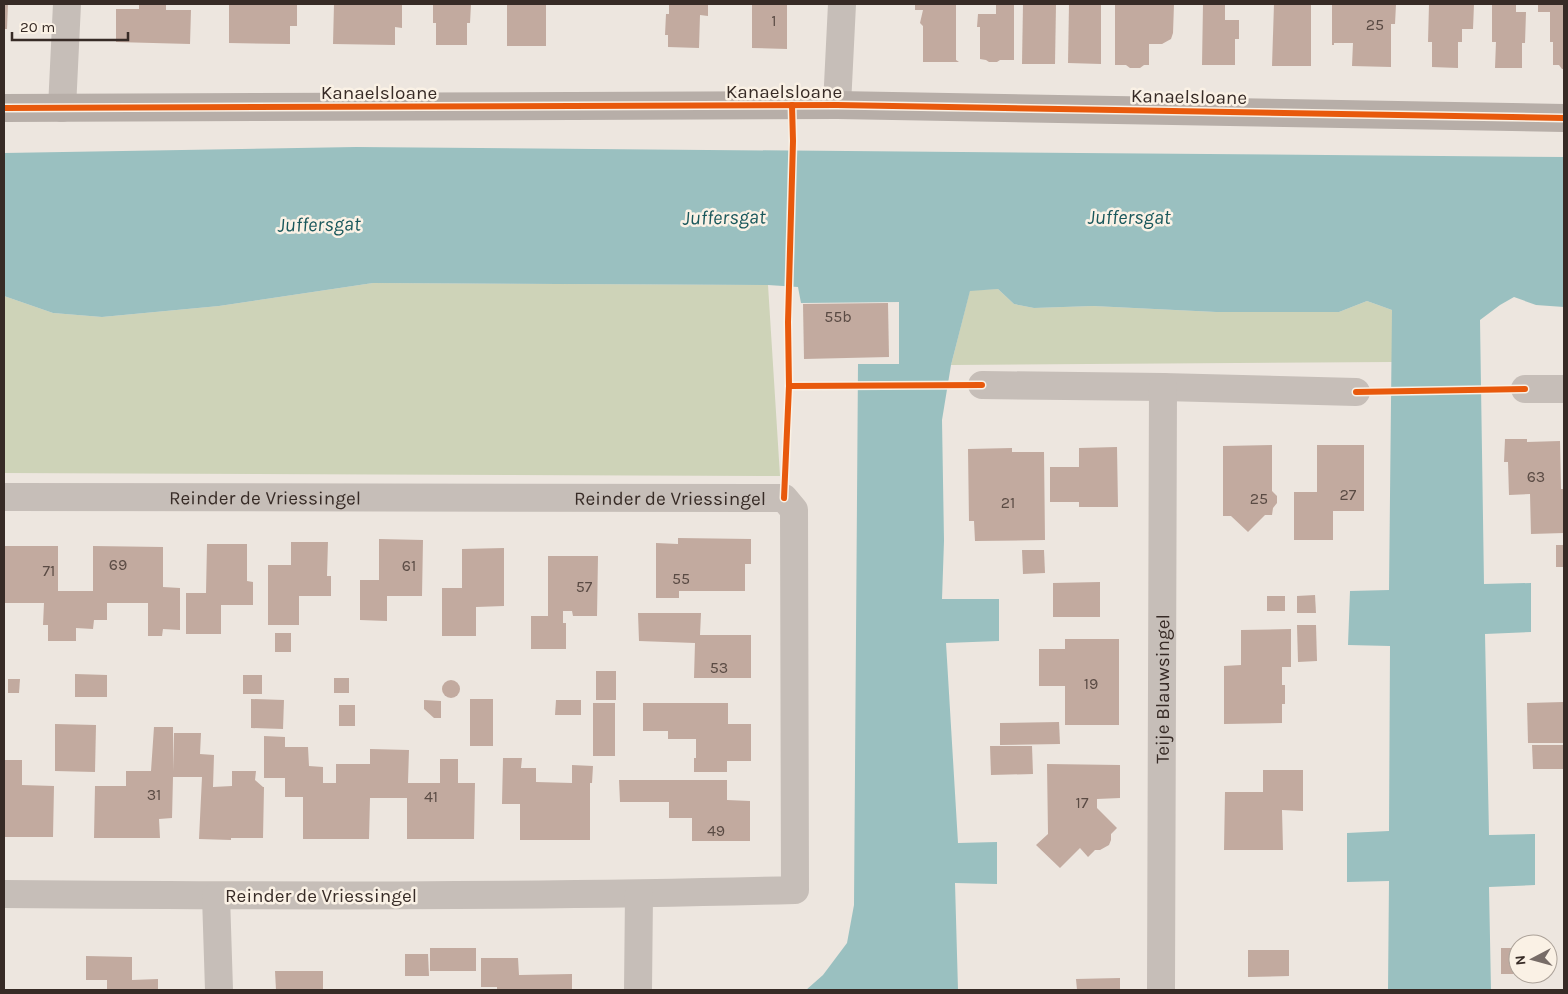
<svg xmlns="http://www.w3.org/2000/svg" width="1568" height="994" font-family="Karla,sans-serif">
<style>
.green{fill:#ced3b8}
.water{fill:#9ac0c0}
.building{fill:#c2aa9f}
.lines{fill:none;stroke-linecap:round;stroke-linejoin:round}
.street{stroke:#c6beb8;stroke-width:28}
.secondary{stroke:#b7aea8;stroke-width:28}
.cycleway-casing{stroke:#faf1e5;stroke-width:9}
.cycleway{stroke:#e8590c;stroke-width:6}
.labels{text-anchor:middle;stroke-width:5;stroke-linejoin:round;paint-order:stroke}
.number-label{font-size:16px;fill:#5a4b44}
.street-label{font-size:19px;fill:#372b26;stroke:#faf1e5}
.water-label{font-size:20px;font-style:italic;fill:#19575b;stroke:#faf1e5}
</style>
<rect width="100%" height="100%" fill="#ede6df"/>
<!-- green -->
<g class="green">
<path d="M373,283L768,285L780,476L4,473V296L53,313L102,317L219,306Z"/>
<path d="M998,289L1014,304L1034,308L1093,306L1216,312H1339L1367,301L1392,310V362L951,365L970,290Z"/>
</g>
<!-- water -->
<path class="water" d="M356,147L1564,157V307L1536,305L1514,297L1500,305L1480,320L1484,584L1531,583V632L1485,634L1489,835L1535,834V885L1489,887L1491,990H1388L1389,881L1347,882V833L1389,831L1390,646L1348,645L1350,591L1389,590L1392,310L1367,301L1339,312H1216L1093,306L1034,308L1014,304L998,289L970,291L951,365L942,420L944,541L942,599H999V641L946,643L958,843L997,842V884L955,883L958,990H806L823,975L847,943L854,905L858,364H899V302L801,303L798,287L768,285L373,283L219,306L102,317L53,313L4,296V153Z"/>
<!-- building -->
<g class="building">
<path d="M4,4H8L7,29H4Z"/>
<path d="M139,4H166V10H191L190,44L116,42V9H139Z"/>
<path d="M229,4H297V26H290V44L229,43Z"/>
<path d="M334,4H402V28L395,27V45L333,44Z"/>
<path d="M433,4H471L470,23H467V45H436V23H433Z"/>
<rect x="507" y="4" width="39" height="42"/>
<path d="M669,4H708V16L700,15L699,48L668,47V35H665L666,14H669Z"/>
<path d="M752,4H787V49L752,48Z"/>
<path d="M915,4H956V60L959,62H923V26L920,23L923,10H915Z"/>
<path d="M996,4H1014V60H1000L997,62H989L986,60L980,59V27H977L978,14H996Z"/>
<path d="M1023,4H1056L1055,64H1022Z"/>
<path d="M1069,4H1101V64L1068,63Z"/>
<path d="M1115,4H1174L1173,33L1171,39L1162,44H1149V65H1144L1140,68H1130L1126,65H1115Z"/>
<path d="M1203,4H1225V20H1239V39H1235V65H1202Z"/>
<path d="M1274,4H1311V66H1272Z"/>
<path d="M1332,4H1396L1395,24H1391V67L1352,66L1353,43H1334V45H1332Z"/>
<path d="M1429,4H1474L1473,29H1462V42H1458V68L1432,67V42H1428Z"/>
<path d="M1492,4H1516V12H1526L1525,43H1522V68H1495L1496,42H1492Z"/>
<path d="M1538,4H1564V69H1562L1559,65H1553V42H1550V12H1538Z"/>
<path d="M888,303L889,357L804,359L803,304Z"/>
<path d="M1505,439H1527V442L1560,441L1561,489H1564V533L1531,534L1530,494L1509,495L1508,462H1504Z"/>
<path d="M1272,445V491L1277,496V503L1273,508L1272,515H1265L1248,532L1231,516H1223V446Z"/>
<path d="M1317,445H1364V511H1333V540H1294V492H1317Z"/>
<path d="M1117,447L1118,507H1079V502H1050V467H1079V448Z"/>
<path d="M1012,448V452H1044L1045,540L975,541L974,521H969L968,449Z"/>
<path d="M678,538L751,539V564H745V591H679V598H656V543L678,544Z"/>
<path d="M379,539L423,540L422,596H387V621L360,620V580H379Z"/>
<path d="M291,542H328L327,576H331V596H299V625H268V565H291Z"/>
<path d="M207,544H247V581L253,582V605H221V634H186V593H206Z"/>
<rect x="1556" y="545" width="8" height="22"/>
<path d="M4,546H58V591H93V546L163,547V587L180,588V630L163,629L162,636H148V603H107V620H94L93,629L76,628V641H48V625H43L44,603H4Z"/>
<path d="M504,548V606L476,607V636H442V588H462V549Z"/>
<path d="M1022,550H1044L1045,573L1023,574Z"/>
<path d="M548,556H598L597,616H573L572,611H563V623H566V649H531V616H548Z"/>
<path d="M1100,582V617H1053V583Z"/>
<path d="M1315,595L1316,613H1297V596Z"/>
<rect x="1267" y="596" width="18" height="15"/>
<path d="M638,613H701L700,635H751V678H694L695,643L639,641Z"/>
<path d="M1297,625H1316L1317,661L1298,662Z"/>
<path d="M1291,629V667H1282V685H1285V704H1282V723L1224,724V666L1241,665V630Z"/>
<rect x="275" y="633" width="16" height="19"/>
<path d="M1065,639H1119V725H1065V686H1039V649H1065Z"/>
<rect x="596" y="671" width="20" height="29"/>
<path d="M75,674L107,675V697H75Z"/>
<rect x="243" y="675" width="19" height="19"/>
<rect x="334" y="678" width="15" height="15"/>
<path d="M8,679H20L19,693H8Z"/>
<circle cx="451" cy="689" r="9"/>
<path d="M251,699L284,700L283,729L251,728Z"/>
<rect x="470" y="699" width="23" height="47"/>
<path d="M424,700L441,701V718H434L424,709Z"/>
<path d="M556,700H581V715H555Z"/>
<path d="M1564,702V743H1528L1527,703Z"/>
<rect x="593" y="703" width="22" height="53"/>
<path d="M643,703H728V724H751V761H727V772H694V758H696V739H668V731H643Z"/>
<rect x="339" y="705" width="16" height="21"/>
<path d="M1059,722L1060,744L1000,745V723Z"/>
<path d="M55,724L96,725L95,772L55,771Z"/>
<path d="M154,727H173V772L174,733H201L200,754L214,755L213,787L232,786V771H256L255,780L263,787H264L263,838H231V840L199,839L202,777H173L172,818L159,819L160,838H94L95,786H126V771H151Z"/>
<path d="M264,736L285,737V747H308L309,766L323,767V783H336V764H370V749L409,750L408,783H440V759H458V783H475L474,839H407V798H370L369,839H303V797H285V778H264Z"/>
<path d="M1532,745H1564V769H1533Z"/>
<path d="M990,746H1032L1033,774L991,775Z"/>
<path d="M503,758H522L521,768H536V782L572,783V765L593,766L592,783H590V840H520V804H502Z"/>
<path d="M4,760H22V785L54,786L53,837H4Z"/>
<path d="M1047,764L1120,765V798L1097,799V808L1117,828L1111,834V840L1109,845L1100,850H1095L1088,857L1080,848L1060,868L1036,845L1048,834Z"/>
<path d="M1263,770H1303V811L1282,810L1283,850H1224L1225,792H1263Z"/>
<path d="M619,780H727V800L750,801V841H692V818H669V802H620Z"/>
<rect x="430" y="948" width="46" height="23"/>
<rect x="1501" y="948" width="17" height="26"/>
<path d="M1248,950H1289V976L1248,977Z"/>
<path d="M405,954H428L429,976H405Z"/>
<path d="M86,956L132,957V980L158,979V990H107V980H86Z"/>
<path d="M481,958H518L519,975L572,974V990H497V987H481Z"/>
<path d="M275,971H323V990H276Z"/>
<path d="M1120,978V990H1077L1076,979Z"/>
</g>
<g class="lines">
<!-- street -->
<g class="street">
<path d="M837,105L842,4"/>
<path d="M62,108L67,4"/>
<path d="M982,385L1163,387L1356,392"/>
<path d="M1525,389H1564"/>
<path id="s1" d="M4,497L784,498L794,510L795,890C532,897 268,896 4,894"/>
<path d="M216,896L219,990"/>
<path d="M638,990L639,894"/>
<path id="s2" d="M1161,990L1163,387"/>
</g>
<!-- secondary -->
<path class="secondary" d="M4,108L837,105L1564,118"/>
<defs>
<g id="cycleway">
<path d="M4,108L837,105L1564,118"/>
<path d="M789,386L982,385"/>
<path d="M1356,392L1525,389"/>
<path d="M784,498L789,386L788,322L793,141L792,105"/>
</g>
</defs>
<!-- cycleway casing -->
<use href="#cycleway" class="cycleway-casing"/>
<!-- cycleway -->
<use href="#cycleway" class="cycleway"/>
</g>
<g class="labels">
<!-- number labels -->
<g class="number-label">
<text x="774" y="26">1</text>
<text x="1375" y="30">25</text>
<text x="838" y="322">55b</text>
<text x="1536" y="482">63</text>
<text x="1348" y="500">27</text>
<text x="1259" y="504">25</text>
<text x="1008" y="508">21</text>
<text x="118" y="570">69</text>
<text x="409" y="571">61</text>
<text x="49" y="576">71</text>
<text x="681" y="584">55</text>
<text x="584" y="592">57</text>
<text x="719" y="673">53</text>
<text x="1091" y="689">19</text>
<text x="154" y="800">31</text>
<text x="431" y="802">41</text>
<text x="1082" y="808">17</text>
<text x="716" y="836">49</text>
</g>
<!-- street labels -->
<g class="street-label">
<text x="784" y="98">Kanaelsloane</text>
<text x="379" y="99">Kanaelsloane</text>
<text transform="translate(1189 96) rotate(1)" y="7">Kanaelsloane</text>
<text dy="7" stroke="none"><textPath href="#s1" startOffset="261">Reinder de Vriessingel</textPath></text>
<text dy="7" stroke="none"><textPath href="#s1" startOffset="666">Reinder de Vriessingel</textPath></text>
<text dy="7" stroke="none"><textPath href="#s2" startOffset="301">Teije Blauwsingel</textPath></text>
<text x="321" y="902">Reinder de Vriessingel</text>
</g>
<!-- water labels -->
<g class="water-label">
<text transform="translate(724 217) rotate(-1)" y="7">Juffersgat</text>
<text x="1129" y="224">Juffersgat</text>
<text transform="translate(319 224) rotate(-1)" y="7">Juffersgat</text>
</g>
</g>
<!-- border -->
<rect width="1568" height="994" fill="none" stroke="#372b26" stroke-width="10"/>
<!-- north arrow -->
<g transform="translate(1533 959) rotate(264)"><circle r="24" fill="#faf1e5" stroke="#aca299"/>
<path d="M0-4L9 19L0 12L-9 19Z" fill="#776c67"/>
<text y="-8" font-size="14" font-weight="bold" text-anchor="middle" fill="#372b26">N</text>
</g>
<!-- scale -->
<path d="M12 32v8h116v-8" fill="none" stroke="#372b26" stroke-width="2.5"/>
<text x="20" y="32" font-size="15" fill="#372b26" stroke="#faf1e5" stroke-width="4" paint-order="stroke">20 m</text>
</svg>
